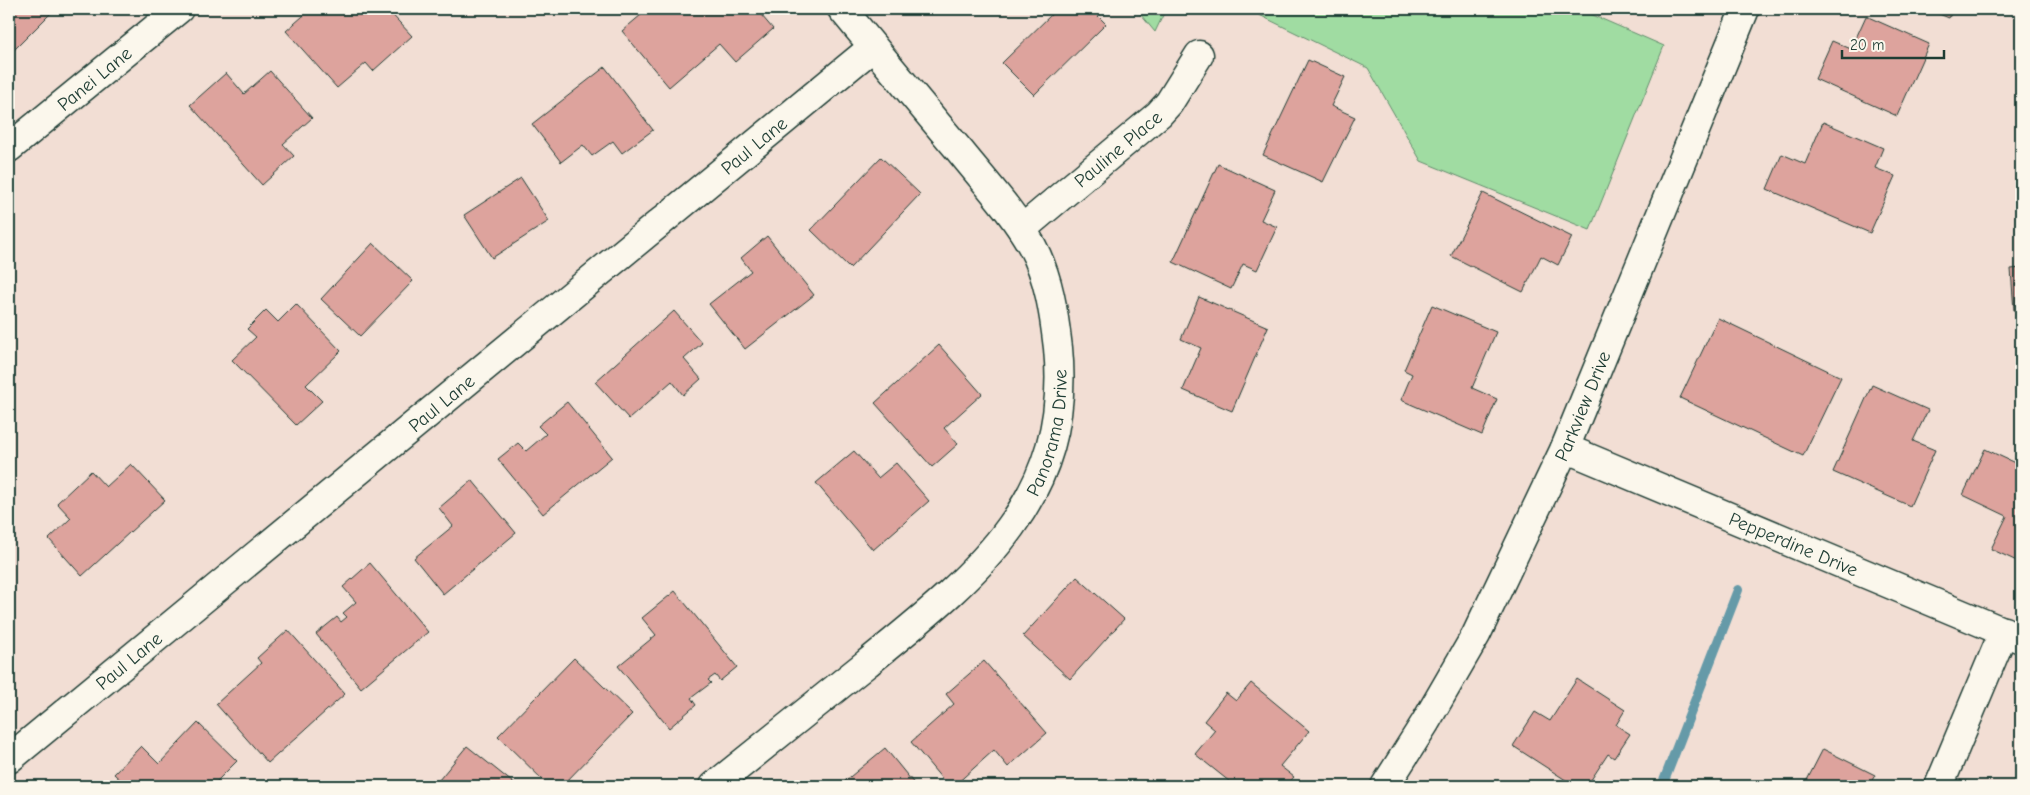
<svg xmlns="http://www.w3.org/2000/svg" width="2030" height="795" font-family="'Comic Neue',sans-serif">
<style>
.green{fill:#a0dca2;stroke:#608c6b}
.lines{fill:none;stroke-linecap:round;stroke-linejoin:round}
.stream{stroke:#659aa8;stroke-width:10}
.building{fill:#dda39d;stroke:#1f3d34}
.minor-casing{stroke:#1f3d34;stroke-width:31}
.minor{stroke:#fbf7ec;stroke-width:28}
.labels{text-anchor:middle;stroke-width:4.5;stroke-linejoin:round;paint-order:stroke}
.street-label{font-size:19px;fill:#1f3d34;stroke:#fbf7ec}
</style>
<rect width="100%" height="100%" fill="#f2ded4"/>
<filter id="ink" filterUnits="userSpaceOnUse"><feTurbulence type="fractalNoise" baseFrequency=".02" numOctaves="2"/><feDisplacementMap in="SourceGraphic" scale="10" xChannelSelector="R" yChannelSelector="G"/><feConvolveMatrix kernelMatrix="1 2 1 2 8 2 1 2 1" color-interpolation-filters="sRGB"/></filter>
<g filter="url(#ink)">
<!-- green -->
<g class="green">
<path d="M1136,9H1166L1155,32Z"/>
<path d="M1247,9H1579L1664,46L1590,230L1421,161L1368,68Z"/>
</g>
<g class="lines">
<!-- stream -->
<path class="stream" d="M1662,786L1738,590"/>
</g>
<!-- building -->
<g class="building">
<path d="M9,9H55L10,54L9,52Z"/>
<path d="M311,9H387L412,36L373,71L366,63L337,88L286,31Z"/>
<path d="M648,9H756L773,29L735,62L719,44L669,87L622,31Z"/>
<path d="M1057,9H1091L1106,24L1034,95L1002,63Z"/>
<path d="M1927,9H1953L1949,18Z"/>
<path d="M1866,16L1929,44L1897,116L1815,79L1832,41L1851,49Z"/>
<path d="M1308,60L1345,77L1331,106L1355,117L1323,182L1263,155Z"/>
<path d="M605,67L653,130L622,153L613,141L592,156L583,145L561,162L532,124Z"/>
<path d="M270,71L312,118L283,144L294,156L262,185L190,105L226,73L244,94Z"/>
<path d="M1823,122L1883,148L1875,168L1895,176L1870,233L1767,189L1782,154L1805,164Z"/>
<path d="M881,157L920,194L850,268L811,230Z"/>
<path d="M1218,164L1275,190L1261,220L1277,227L1257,270L1243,264L1231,289L1173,262Z"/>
<path d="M521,178L549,221L492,258L464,215Z"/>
<path d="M1483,193L1572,237L1558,265L1541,256L1523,292L1451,256Z"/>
<path d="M767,236L814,295L745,349L709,304L751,271L741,258Z"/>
<path d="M373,243L413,281L360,336L321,299Z"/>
<path d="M2021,268V311H2014L2011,269Z"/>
<path d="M1199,297L1268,327L1232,411L1183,390L1201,348L1181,339Z"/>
<path d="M296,304L341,351L306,385L322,401L296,425L232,360L256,337L247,329L266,310L278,322Z"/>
<path d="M1432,305L1496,332L1472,388L1497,399L1482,435L1401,400L1412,374L1404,370Z"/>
<path d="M674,311L702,343L684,359L701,379L683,395L672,381L629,419L595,382Z"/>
<path d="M1718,318L1841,377L1803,456L1680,398Z"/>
<path d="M939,345L982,394L944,428L958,444L932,467L875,403Z"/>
<path d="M1872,385L1928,410L1913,441L1935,450L1910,506L1833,472Z"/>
<path d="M567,402L612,457L543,514L498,459L518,443L526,451L546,434L538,426Z"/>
<path d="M1985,449L2015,463L2016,461L2021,463V563L1991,549L2007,516L1963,495Z"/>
<path d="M854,451L878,478L896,463L929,501L873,550L816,483Z"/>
<path d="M131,464L165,500L82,576L49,539L71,518L57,503L91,471L106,487Z"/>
<path d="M472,480L516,533L443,594L414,558L453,526L439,508Z"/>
<path d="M370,563L428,632L361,688L316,634L337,617L341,622L347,617L343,613L356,602L343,587Z"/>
<path d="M1077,577L1124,619L1070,679L1023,636Z"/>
<path d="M675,591L737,667L720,681L715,675L708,680L711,683L691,698L696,705L669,728L618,666L656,635L642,618Z"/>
<path d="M288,630L345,694L268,763L216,704L261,663L257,658Z"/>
<path d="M574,658L632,714L562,786H549L498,736Z"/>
<path d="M984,661L1047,733L1008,767L994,750L954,786H948L911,742L954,704L946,694Z"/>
<path d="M1577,679L1625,710L1616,725L1630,734L1614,758L1608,754L1587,786H1575L1513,746L1535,712L1550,721Z"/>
<path d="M1251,683L1309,731L1280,766L1294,777L1286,786H1235L1195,754L1215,730L1204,721L1226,693L1236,701Z"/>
<path d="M198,723L237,761L212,786H127L114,774L141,746L159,764Z"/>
<path d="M467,746L517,786H434Z"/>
<path d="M885,748L916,786H839Z"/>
<path d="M1823,749L1875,775L1869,786H1804Z"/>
</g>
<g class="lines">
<defs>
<g id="minor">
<path id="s1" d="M9,148L179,9"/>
<path id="s2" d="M1022,229L1159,114L1169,103L1199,55"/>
<path id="s3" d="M1565,448L2021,639"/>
<path id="s4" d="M9,759L873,47"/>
<path id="s5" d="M714,786C765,745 815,705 866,664C973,577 1073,501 1058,348C1054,314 1049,277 1032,246C1013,212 985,182 960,151C920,104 881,56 842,9"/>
<path id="s6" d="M1385,786L1425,723L1476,635L1565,448L1745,9"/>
<path d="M1939,786L2004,631"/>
</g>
</defs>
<!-- minor casing -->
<use href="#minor" class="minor-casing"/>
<!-- minor -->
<use href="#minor" class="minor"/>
</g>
</g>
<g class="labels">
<!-- street labels -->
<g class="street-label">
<text dy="7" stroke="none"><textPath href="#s1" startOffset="110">Panei Lane</textPath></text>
<text dy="7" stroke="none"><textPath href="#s4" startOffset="965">Paul Lane</textPath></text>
<text dy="7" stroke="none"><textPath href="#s2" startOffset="125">Pauline Place</textPath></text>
<text dy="7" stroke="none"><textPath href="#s4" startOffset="560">Paul Lane</textPath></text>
<text dy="7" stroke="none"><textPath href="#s6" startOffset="429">Parkview Drive</textPath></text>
<text dy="7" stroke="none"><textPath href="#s5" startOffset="498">Panorama Drive</textPath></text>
<text dy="7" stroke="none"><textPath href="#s3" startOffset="248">Pepperdine Drive</textPath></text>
<text dy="7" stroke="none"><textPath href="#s4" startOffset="155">Paul Lane</textPath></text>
</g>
</g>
<!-- margin -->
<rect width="2030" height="795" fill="none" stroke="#fbf7ec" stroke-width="30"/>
<rect x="15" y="15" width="2000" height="765" fill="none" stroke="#1f3d34" stroke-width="2" filter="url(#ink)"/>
<!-- scale -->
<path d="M1842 50v8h102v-8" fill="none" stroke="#1f3d34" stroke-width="2.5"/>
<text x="1850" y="50" font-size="15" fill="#1f3d34" stroke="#fbf7ec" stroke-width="4" paint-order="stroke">20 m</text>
</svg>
